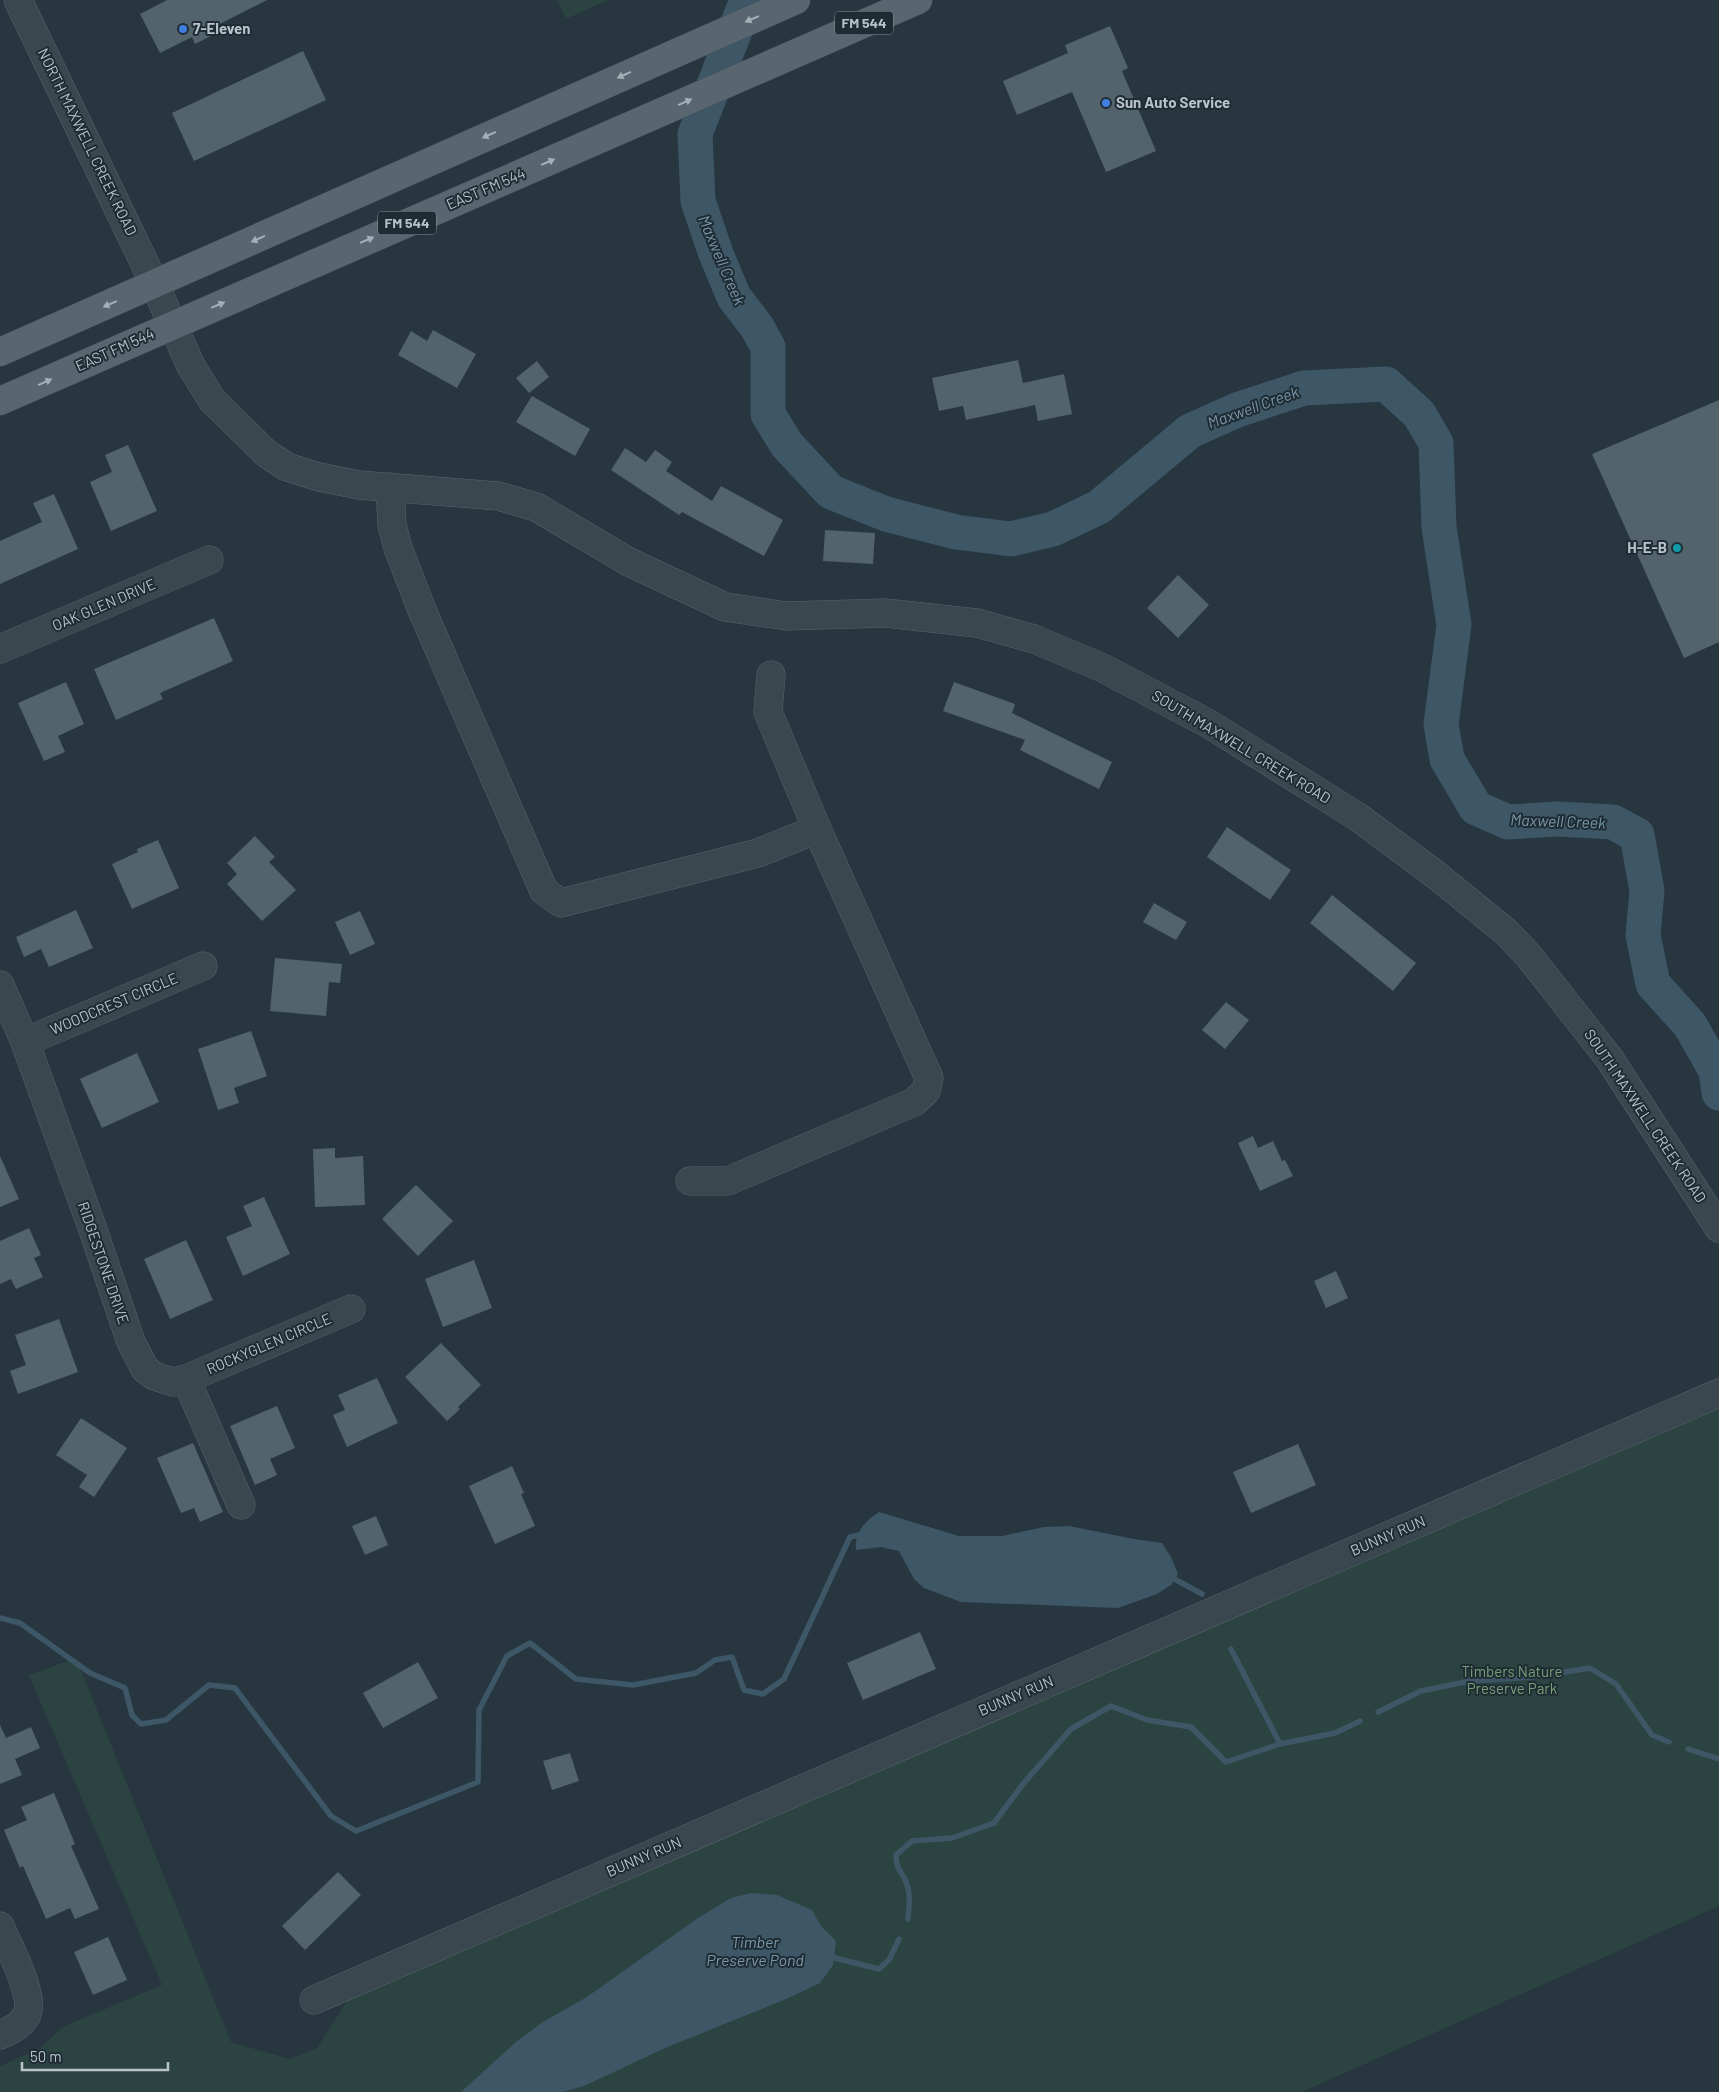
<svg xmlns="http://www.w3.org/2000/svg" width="1719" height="2092" font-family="Barlow,sans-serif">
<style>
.green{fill:#2c4441}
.water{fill:#3d5767}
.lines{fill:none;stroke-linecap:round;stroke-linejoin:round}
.stream{stroke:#3d5767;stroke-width:5.5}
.river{stroke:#3d5767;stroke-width:35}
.building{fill:#52636c}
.minor-casing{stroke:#58656d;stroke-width:29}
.major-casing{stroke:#47535b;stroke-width:29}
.minor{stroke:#3b474f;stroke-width:28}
.major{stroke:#59666f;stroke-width:28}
.oneway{fill:#a4b0b8}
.shop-dot{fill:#3f7fe0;stroke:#1f2c34;stroke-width:2}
.culture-dot{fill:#0f9aa8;stroke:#1f2c34;stroke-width:2}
.labels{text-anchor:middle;stroke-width:4;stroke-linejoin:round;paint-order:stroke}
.shield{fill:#1f2c34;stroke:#89959d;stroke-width:1}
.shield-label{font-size:14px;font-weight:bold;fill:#b7c2ca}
.poi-label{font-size:15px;font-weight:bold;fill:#b7c2ca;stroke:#1f2c34;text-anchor:start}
.street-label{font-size:15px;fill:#b7c2ca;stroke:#1f2c34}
.park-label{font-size:15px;fill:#769f78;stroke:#1f2c34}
.water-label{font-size:16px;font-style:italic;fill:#7997ab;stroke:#1f2c34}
</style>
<rect width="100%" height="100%" fill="#27363f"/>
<!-- green -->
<g class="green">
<path d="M557,0H608L566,19Z"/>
<path d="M1719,1403V1906L1302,2092H0V2066L38,2049L65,2026L162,1985L29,1675L76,1658L231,2042L290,2059L317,2048L347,2001Z"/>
</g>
<!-- water -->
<g class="water">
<path d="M879,1512L959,1536H1002L1044,1527L1069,1526L1134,1539L1162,1543L1171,1557L1178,1574L1171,1585L1157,1594L1118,1608L961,1602L924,1588L914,1579L899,1551L881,1547L856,1550C854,1532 866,1520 879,1512Z"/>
<path d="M751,1893L777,1895L812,1910L821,1926L836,1941L833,1965L820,1983L784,2000L665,2048L584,2086L562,2092H461L517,2041L543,2022L587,1997L698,1918L731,1898Z"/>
</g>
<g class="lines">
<!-- stream -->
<g class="stream">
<path d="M1169,1576L1202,1594"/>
<path d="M0,1618L20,1623L90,1673L125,1688L132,1715L141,1724L166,1720L209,1685L235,1688L331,1816L356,1831L478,1782L479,1710L507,1656L530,1643L576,1679L633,1685L696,1673L715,1660L732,1657L744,1690L763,1694L784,1679L850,1537L864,1534"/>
<path d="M1231,1649L1280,1744L1335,1733L1360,1721"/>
<path d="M1378,1712L1421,1691L1470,1681L1533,1677L1590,1668L1616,1684L1652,1735L1669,1742"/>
<path d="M1688,1749L1719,1759"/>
<path d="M908,1919C909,1907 911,1893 906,1882C901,1870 896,1870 896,1855L912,1841L952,1838L994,1823L1023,1784L1071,1729L1111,1706L1147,1720L1191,1727L1226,1762L1280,1744"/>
<path d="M827,1956L879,1969L889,1960L899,1939"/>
</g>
<!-- river -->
<path class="river" d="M747,0L695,134L698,201L716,254L734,297L757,327L768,347V414L787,445L831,492L886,514L956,532L1011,539L1053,529L1099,507L1190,431L1237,410L1304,388L1386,384L1419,414L1436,443L1439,527L1454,625L1441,724L1447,759L1476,808L1508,822L1558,819L1613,822L1637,835L1647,891L1643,935L1653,984L1690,1025L1716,1071L1719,1093"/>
</g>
<!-- building -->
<g class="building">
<path d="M167,0H267L216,26L219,32L195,44L192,37L160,53L140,14Z"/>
<path d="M1110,26L1128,68L1122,71L1156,151L1106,172L1072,92L1017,115L1003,81L1068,53L1065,45Z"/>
<path d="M303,51L326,100L194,161L172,113Z"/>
<path d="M433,330L476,354L457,388L398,355L411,331L427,341Z"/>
<path d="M1018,360L1023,383L1064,374L1072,414L1038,421L1035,405L966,420L963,406L939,411L932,378Z"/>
<path d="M537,361L549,377L529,393L516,378Z"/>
<path d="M532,396L590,429L575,456L516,422Z"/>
<path d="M1719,400V642L1684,658L1592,454Z"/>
<path d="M128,445L157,511L111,531L90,482L112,472L105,455Z"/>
<path d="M625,448L646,462L655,450L672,462L666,471L712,501L721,486L783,520L764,556L682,512L679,515L611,470Z"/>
<path d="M54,494L78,549L0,584V541L42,522L33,503Z"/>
<path d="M825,530L875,533L873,564L823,561Z"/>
<path d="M1178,575L1209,605L1178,638L1147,608Z"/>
<path d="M214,618L233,661L160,693L163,699L116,720L94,669Z"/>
<path d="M66,682L84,724L58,736L65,752L44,761L18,703Z"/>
<path d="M954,682L1015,704L1012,713L1112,762L1099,789L1020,750L1025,740L943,711Z"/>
<path d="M1227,827L1291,870L1270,900L1207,857Z"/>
<path d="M255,836L275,857L269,862L296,890L262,921L227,884L237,874L227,863Z"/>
<path d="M158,840L179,888L132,909L112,864L138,852L137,849Z"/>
<path d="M1332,895L1416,963L1393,991L1310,923Z"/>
<path d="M1154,903L1187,922L1176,940L1143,922Z"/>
<path d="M76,910L93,948L49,967L41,949L24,957L16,937Z"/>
<path d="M360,911L375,944L350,955L335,922Z"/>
<path d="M275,958L342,964L340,983L329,982L326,1016L270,1011Z"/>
<path d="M1226,1002L1249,1020L1225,1049L1202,1030Z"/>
<path d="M251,1031L267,1076L234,1088L239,1103L218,1110L198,1049Z"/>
<path d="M137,1053L159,1102L102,1128L80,1079Z"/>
<path d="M1253,1136L1258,1148L1273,1141L1282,1161L1285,1160L1293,1176L1260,1191L1238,1143Z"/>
<path d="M335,1148V1158L363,1156L365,1205L315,1207L313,1149Z"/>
<path d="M0,1156L19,1199L0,1207Z"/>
<path d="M416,1185L453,1221L418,1256L382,1219Z"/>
<path d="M264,1197L290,1254L243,1276L226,1237L252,1226L243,1206Z"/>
<path d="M29,1228L41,1255L34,1258L43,1277L16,1289L11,1279L0,1284V1241Z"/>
<path d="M186,1240L213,1300L170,1319L144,1259Z"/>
<path d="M474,1260L492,1308L443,1327L425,1279Z"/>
<path d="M1336,1271L1348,1298L1326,1308L1314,1281Z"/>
<path d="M59,1319L78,1372L18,1394L10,1371L26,1365L15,1335Z"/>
<path d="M441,1343L481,1385L458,1407L460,1409L447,1421L405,1377Z"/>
<path d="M377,1378L398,1423L347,1447L333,1415L345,1410L338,1395Z"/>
<path d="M277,1406L295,1448L270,1459L277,1475L255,1485L230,1426Z"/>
<path d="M81,1418L127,1448L94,1497L79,1487L87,1475L56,1455Z"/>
<path d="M193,1443L223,1512L200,1522L194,1508L181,1513L157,1458Z"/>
<path d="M1298,1444L1316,1485L1251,1513L1233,1472Z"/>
<path d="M512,1466L524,1493L521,1494L535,1526L495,1544L469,1486Z"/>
<path d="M376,1516L388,1545L365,1555L352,1526Z"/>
<path d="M920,1632L936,1669L863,1700L847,1663Z"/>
<path d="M418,1662L438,1698L383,1728L363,1693Z"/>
<path d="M0,1725L6,1738L31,1727L40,1748L15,1759L22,1775L0,1784Z"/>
<path d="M570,1753L579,1781L552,1790L543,1761Z"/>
<path d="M54,1793L75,1844L71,1846L99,1909L75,1919L70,1908L46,1919L23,1866L20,1868L4,1830L27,1820L21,1807Z"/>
<path d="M338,1872L361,1895L305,1950L282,1926Z"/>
<path d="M108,1937L127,1980L93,1995L74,1952Z"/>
</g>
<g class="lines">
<defs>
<g id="minor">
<path d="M18,0L155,285L191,366L212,400L267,454L287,467L319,477L359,485L498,496L536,507L629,562L725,607L786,616L885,613L977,623L1034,639L1103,668L1209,724L1358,817L1436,875L1505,931L1528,955L1609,1058L1719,1228"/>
<path d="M390,487L392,525L398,548L422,610L544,891L561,903L758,853L817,829L768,712L771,675"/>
<path d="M0,649L209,560"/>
<path d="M0,985L25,1042L92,1227L131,1342L145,1369L154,1376L173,1382L186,1379L351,1309"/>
<path d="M25,1042L203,966"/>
<path d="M690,1181H728L914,1102L926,1091L929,1078L817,829"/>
<path d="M186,1379L241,1505"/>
<path d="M0,1926C8,1946 35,1994 27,2014C23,2024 10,2031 0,2035"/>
<path d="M314,2000L1719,1393"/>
</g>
<g id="major">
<path d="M0,352L796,0"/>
<path d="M0,401L918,0"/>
</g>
</defs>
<!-- minor casing -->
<use href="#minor" class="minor-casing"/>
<!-- major casing -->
<use href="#major" class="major-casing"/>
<!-- minor -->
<use href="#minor" class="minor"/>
<!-- major -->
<use href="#major" class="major"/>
</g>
<!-- one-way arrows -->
<defs><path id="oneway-solid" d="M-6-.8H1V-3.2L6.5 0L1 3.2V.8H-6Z" transform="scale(1.25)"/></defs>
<g class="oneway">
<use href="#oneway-solid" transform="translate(752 19) rotate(157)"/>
<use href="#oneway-solid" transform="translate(624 75) rotate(156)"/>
<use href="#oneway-solid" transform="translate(685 102) rotate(-24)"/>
<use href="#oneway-solid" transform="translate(489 135) rotate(156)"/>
<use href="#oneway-solid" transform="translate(548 162) rotate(-23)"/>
<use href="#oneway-solid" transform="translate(258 239) rotate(156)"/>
<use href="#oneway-solid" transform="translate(367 240) rotate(-23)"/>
<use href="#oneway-solid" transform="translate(110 304) rotate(157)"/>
<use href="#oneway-solid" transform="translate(218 305) rotate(-23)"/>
<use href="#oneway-solid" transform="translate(45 382) rotate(-24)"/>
</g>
<!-- markers -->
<g class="shop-dot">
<circle cx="183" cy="29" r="5"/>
<circle cx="1106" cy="103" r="5"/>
</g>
<circle class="culture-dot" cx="1677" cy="548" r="5"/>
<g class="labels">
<!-- shield labels -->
<g class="shield">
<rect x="835" y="11.5" width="58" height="23" rx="4"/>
<rect x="378" y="211.5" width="58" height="23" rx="4"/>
</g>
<g class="shield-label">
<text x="864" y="28">FM 544</text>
<text x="407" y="228">FM 544</text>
</g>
<!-- poi labels -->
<g class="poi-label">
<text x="193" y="34">7-Eleven</text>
<text x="1116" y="108">Sun Auto Service</text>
<text x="1667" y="553" text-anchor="end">H-E-B</text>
</g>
<!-- street labels -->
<g class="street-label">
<text transform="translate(87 142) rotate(64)" y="5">NORTH MAXWELL CREEK ROAD</text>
<text transform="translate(486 189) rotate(-23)" y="5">EAST FM 544</text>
<text transform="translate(115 350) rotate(-24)" y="5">EAST FM 544</text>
<text transform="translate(104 605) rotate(-23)" y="5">OAK GLEN DRIVE</text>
<text transform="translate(1241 747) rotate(31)" y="5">SOUTH MAXWELL CREEK ROAD</text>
<text transform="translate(114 1004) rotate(-23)" y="5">WOODCREST CIRCLE</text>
<text transform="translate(1645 1116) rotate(56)" y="5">SOUTH MAXWELL CREEK ROAD</text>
<text transform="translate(103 1263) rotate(71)" y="5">RIDGESTONE DRIVE</text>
<text transform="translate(269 1344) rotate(-23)" y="5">ROCKYGLEN CIRCLE</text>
<text transform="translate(1388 1536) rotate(-23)" y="5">BUNNY RUN</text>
<text transform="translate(1016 1696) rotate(-23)" y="5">BUNNY RUN</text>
<text transform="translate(644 1857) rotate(-23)" y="5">BUNNY RUN</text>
</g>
<!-- park labels -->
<g class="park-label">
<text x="1512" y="1677">Timbers Nature<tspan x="1512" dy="17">Preserve Park</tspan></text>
</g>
<!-- water labels -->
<g class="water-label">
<text transform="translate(722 260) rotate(67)" y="6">Maxwell Creek</text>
<text transform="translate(1253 407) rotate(-20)" y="6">Maxwell Creek</text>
<text transform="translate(1558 821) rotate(2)" y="6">Maxwell Creek</text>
<text x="755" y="1948">Timber<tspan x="755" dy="18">Preserve Pond</tspan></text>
</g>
</g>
<!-- scale -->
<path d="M22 2062v8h146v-8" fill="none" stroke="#b7c2ca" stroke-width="2.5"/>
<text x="30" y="2062" font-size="15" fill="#b7c2ca" stroke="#1f2c34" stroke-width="4" paint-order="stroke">50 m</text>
</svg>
